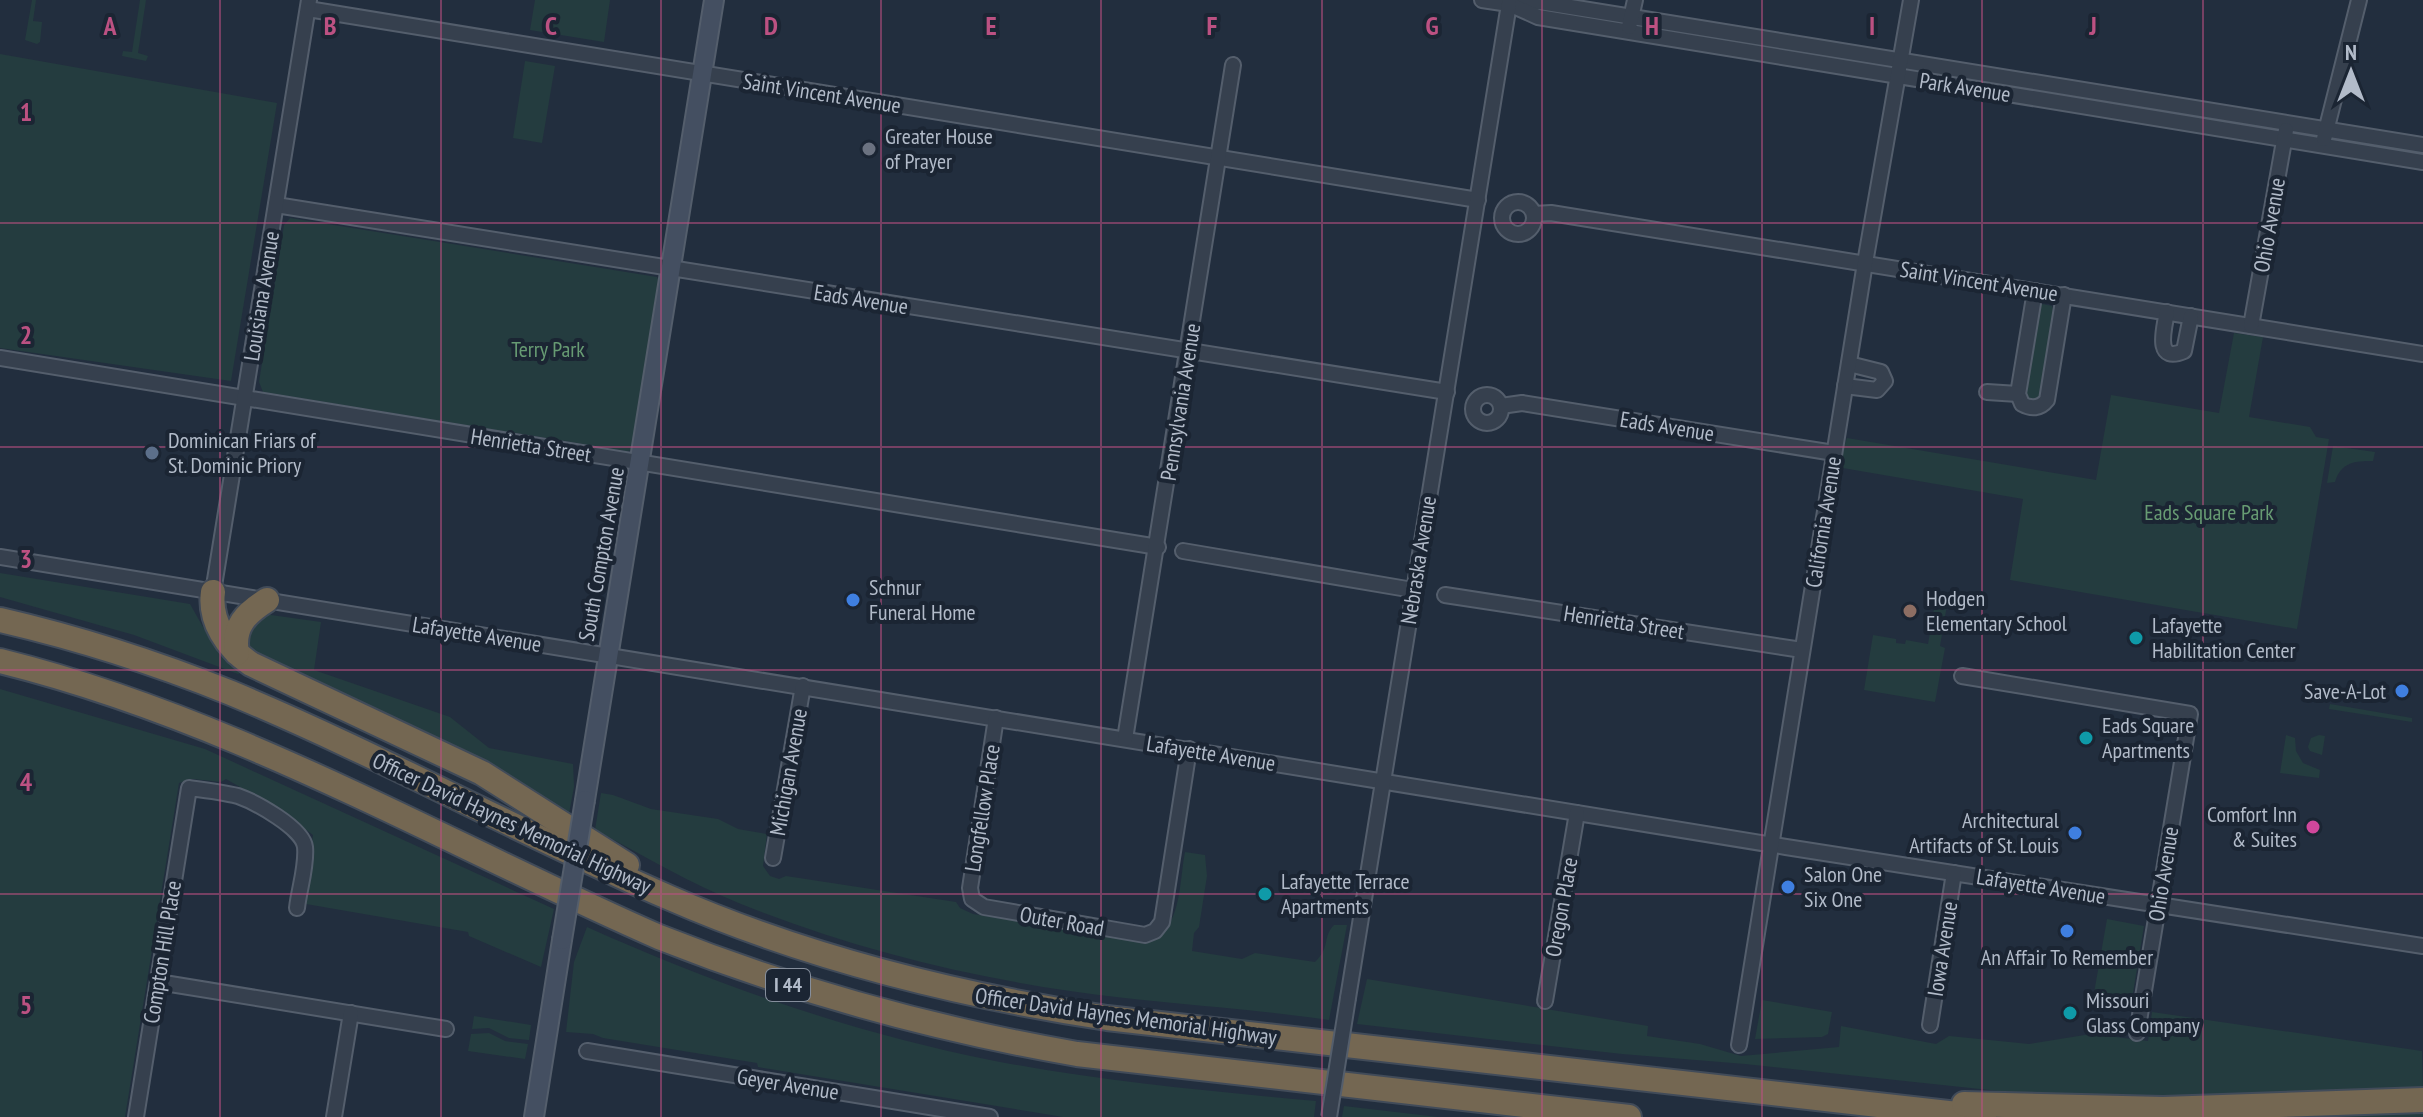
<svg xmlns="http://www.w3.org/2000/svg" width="2423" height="1117" font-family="'PT Sans Narrow',sans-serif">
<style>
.green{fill:#243c3f}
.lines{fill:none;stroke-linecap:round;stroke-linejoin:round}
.street-casing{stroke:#545e6c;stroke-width:18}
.secondary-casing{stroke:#545e6c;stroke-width:22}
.highway-casing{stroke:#414b59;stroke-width:28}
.street{stroke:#36404e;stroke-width:14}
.secondary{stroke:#444f61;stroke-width:18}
.highway{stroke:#746752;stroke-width:24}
.street-bridge-casing{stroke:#545e6c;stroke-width:18;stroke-linecap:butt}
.secondary-bridge-casing{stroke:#545e6c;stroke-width:22;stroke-linecap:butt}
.street-bridge{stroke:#36404e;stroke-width:14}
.secondary-bridge{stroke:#444f61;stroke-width:18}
.grid{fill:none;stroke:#bc5182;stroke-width:2;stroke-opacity:0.55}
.worship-dot{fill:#6b7280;stroke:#1b2533;stroke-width:3}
.service-dot{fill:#5c6f8a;stroke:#1b2533;stroke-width:3}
.shop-dot{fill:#3f7fe0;stroke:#1b2533;stroke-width:3}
.education-dot{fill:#8d6e63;stroke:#1b2533;stroke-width:3}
.culture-dot{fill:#0f9aa8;stroke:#1b2533;stroke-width:3}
.hotel-dot{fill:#d1479c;stroke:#1b2533;stroke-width:3}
.labels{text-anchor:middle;stroke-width:8;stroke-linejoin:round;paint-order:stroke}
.shield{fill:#1b2533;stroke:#858e9c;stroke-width:2}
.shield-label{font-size:20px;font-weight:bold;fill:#b2bbc9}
.street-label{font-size:22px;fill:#b2bbc9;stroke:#1b2533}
.poi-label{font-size:22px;fill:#b2bbc9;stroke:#1b2533;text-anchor:start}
.park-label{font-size:22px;fill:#679b73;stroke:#1b2533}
.grid-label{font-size:26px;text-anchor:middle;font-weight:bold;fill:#bc5182;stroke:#1b2533;stroke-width:8;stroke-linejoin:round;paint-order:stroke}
</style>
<rect width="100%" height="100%" fill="#222e3e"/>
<!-- green -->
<g class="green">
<path d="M32,0H36L33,21L42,22L40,42L37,44L25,40Z"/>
<path d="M140,0H146L138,53L148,56L146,61L122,56L123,51L132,52Z"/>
<path d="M535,0H610L604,42L530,30Z"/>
<path d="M0,54L277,103L231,381L0,348Z"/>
<path d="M525,61L555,66L542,143L513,138Z"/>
<path d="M2141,106L2247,123L2246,127L2140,111Z"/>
<path d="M290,218L657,277L659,281L632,450L626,451L263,392L259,382L284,225Z"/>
<path d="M2042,304L2052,306L2054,314L2041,395L2034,401L2026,398L2025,391L2038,308Z"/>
<path d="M2234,333L2263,337L2249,417L2310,427L2316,437L2329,439L2297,629L2010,580L2023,499L1837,467L1847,438L2096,480L2111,395L2219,413Z"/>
<path d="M2333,446L2375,452L2373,461C2355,461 2341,462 2335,482L2327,483Z"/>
<path d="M0,573L190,604L212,643L242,672L238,674L134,635L0,597Z"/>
<path d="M1935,603L1947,605L1940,646L1945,648L1935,702L1864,690L1873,635L1896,639V643L1905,644L1906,640L1928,644Z"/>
<path d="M264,614L321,622L314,670L450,717L489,748L573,764L574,787L568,819L250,650C243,633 252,626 264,614Z"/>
<path d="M0,689L205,749L554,909L541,967L469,936L468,932L306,904L304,900L313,835L283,812L226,779L221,782L193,779L179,783L125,1117H0Z"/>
<path d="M2330,704L2412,718V722L2329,709Z"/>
<path d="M2286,735L2295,738L2296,751L2303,763L2320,770L2319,778L2280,773Z"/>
<path d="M2319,735L2325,736L2322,755L2310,751L2308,747L2311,738Z"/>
<path d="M601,793L613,795L651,809L718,819L738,829L767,834L763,866L770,876L779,879L786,876L956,902L960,908L973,914L1144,942C1182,936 1179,882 1185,852L1205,855L1207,876L1199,927L1194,933L1192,951L1242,959L1255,953L1315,962C1331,947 1322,937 1334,925H1347L1329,1020C1243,1007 1156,1004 1070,991C959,975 845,946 741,904C691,884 643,855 595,830Z"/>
<path d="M2107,919L2144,926L2132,999L2094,993Z"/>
<path d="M587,927C716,985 851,1032 990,1060C1098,1081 1207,1091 1316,1101L1314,1117H1063L758,1067L757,1063L603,1038L593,1034L566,1032L574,962Z"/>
<path d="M1367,979L1648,1026L1647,1036L1700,1044L1741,1056L1839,1047L1841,1026L1936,1044L1949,1036L2029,1044L2091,1034L2148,1041L2152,1012L2422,1051L2423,1092L2075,1099L1745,1064L1622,1054L1357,1024Z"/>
<path d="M1762,1000L1832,1012L1828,1034L1822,1037L1755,1039Z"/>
<path d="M474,1016L531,1025L529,1040L509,1038L489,1028L472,1029Z"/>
<path d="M489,1033L505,1041L528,1044L525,1059L468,1051L471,1034Z"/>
<path d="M2423,1105V1117H2218Z"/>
<path d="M1344,1106L1438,1117H1342Z"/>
</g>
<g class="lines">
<defs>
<g id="street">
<path d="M1482,0L1509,4L1540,2L2423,145"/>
<path d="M1509,4L1538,17L2423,162"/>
<path d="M308,9L1478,200"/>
<path d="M1629,27L1635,0"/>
<path d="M2324,139L2359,0"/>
<circle cx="1518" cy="218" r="16"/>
<path d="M276,205L1447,392"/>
<path d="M1534,214L1551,213L2423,354"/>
<path d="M2035,291L2018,394L2022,404C2031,409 2040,409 2047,400L2064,295"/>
<path d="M2167,312C2164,329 2154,364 2184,351L2191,316"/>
<path d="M2251,326L2286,130"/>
<path d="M0,358L1158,547"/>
<path d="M1845,386L1877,390L1885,381L1881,372L1849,364"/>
<path d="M1987,392L2018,394"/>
<circle cx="1487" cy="409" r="14"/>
<path d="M1501,406L1522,403L1834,453"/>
<path d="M1183,551L1413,590"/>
<path d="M0,557L1786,847L2423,946"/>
<path d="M213,592L309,0"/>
<path d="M1445,595L1802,650"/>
<path d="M1962,676L2190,714L2137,1033"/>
<path d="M996,718L970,888L972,899L984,907L1145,935L1155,931L1162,922L1189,749"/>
<path d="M1125,739L1233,65"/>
<path d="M773,858L803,686"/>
<path d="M158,982L446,1029"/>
<path d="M1348,998L1509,4"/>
<path d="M1545,1001L1577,813"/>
<path d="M1930,1025L1954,873"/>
<path d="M1739,1045L1865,263L1911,0"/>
<path d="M587,1051L990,1117"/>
<path d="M136,1117L189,788C205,790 222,792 238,796C255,802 303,828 305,847C307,866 299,889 297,908"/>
<path d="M334,1117L351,1013"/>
</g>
<g id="secondary">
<path d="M585,800L714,0"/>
<path d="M534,1117L562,940"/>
</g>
<g id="highway">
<path d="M213,592C209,621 227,648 251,664L482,773L627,865"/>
<path d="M0,620C78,638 156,663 231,693C380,755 522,834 670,898C810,959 957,995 1107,1018L1984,1117"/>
<path d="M237,653C232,627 246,613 267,600"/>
<path d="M0,661C234,719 440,841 659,937C795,991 933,1029 1077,1054L1629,1117"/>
<path d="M1964,1104L2163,1109L2423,1100"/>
</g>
</defs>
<!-- street casing -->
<use href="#street" class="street-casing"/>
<!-- secondary casing -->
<use href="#secondary" class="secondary-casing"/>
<!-- highway casing -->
<use href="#highway" class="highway-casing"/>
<!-- street -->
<use href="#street" class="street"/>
<!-- secondary -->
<use href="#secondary" class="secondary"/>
<!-- highway -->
<use href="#highway" class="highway"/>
<defs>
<path id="street-bridge" d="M1329,1117L1348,998"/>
<path id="secondary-bridge" d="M562,940L585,800"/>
</defs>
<!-- street-bridge casing -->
<use href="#street-bridge" class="street-bridge-casing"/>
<!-- secondary-bridge casing -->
<use href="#secondary-bridge" class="secondary-bridge-casing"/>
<!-- street-bridge -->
<use href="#street-bridge" class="street-bridge"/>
<!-- secondary-bridge -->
<use href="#secondary-bridge" class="secondary-bridge"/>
</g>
<!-- grid -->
<path class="grid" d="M220,0V1117M441,0V1117M661,0V1117M881,0V1117M1101,0V1117M1322,0V1117M1542,0V1117M1762,0V1117M1982,0V1117M2203,0V1117M0,223H2423M0,447H2423M0,670H2423M0,894H2423"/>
<!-- markers -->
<circle class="worship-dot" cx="869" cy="149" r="8"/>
<circle class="service-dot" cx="152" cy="453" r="8"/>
<g class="shop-dot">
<circle cx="853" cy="600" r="8"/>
<circle cx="2402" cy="691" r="8"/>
<circle cx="2075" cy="833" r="8"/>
<circle cx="1788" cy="887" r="8"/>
<circle cx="2067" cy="931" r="8"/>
</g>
<circle class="education-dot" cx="1910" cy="611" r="8"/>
<g class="culture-dot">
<circle cx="2136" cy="638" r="8"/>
<circle cx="2086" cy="738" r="8"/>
<circle cx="1265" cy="894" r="8"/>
<circle cx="2070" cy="1013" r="8"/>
</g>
<circle class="hotel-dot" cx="2313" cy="827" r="8"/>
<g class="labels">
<!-- shield labels -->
<rect class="shield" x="766" y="969" width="44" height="32" rx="6"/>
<g class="shield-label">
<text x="788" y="992">I 44</text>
</g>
<!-- street labels -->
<g class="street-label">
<text transform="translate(1965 87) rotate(9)" y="8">Park Avenue</text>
<text transform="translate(822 93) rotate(9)" y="8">Saint Vincent Avenue</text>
<text transform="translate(2269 225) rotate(-80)" y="8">Ohio Avenue</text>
<text transform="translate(1979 281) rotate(9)" y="8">Saint Vincent Avenue</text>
<text transform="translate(261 296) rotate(-81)" y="8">Louisiana Avenue</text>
<text transform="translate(861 299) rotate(9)" y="8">Eads Avenue</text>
<text transform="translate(1180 402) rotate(-81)" y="8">Pennsylvania Avenue</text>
<text transform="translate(1667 426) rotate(9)" y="8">Eads Avenue</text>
<text transform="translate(531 445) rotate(9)" y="8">Henrietta Street</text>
<text transform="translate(1823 522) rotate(-81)" y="8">California Avenue</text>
<text transform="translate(601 554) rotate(-80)" y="8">South Compton Avenue</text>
<text transform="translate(1418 560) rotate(-81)" y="8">Nebraska Avenue</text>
<text transform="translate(1624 622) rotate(9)" y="8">Henrietta Street</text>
<text transform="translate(477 634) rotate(9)" y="8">Lafayette Avenue</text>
<text transform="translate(1211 753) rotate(9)" y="8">Lafayette Avenue</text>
<text transform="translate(788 772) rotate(-80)" y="8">Michigan Avenue</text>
<text transform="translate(982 808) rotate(-81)" y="8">Longfellow Place</text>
<text transform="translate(512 823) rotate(25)" y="8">Officer David Haynes Memorial Highway</text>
<text transform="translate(2163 874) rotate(-81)" y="8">Ohio Avenue</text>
<text transform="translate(2041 886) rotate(9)" y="8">Lafayette Avenue</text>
<text transform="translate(1561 907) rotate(-80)" y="8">Oregon Place</text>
<text transform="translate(1062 921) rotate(10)" y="8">Outer Road</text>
<text transform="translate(1942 949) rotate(-81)" y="8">Iowa Avenue</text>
<text transform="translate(162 952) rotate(-81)" y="8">Compton Hill Place</text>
<text transform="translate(1126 1016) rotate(8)" y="8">Officer David Haynes Memorial Highway</text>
<text transform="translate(788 1084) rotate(9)" y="8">Geyer Avenue</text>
</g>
<!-- poi labels -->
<g class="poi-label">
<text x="885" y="144">Greater House<tspan x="885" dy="25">of Prayer</tspan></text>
<text x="168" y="448">Dominican Friars of<tspan x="168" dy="25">St. Dominic Priory</tspan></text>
<text x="869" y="595">Schnur<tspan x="869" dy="25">Funeral Home</tspan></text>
<text x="1926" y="606">Hodgen<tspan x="1926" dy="25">Elementary School</tspan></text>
<text x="2152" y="633">Lafayette<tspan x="2152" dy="25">Habilitation Center</tspan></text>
<text x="2386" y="699" text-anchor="end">Save-A-Lot</text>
<text x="2102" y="733">Eads Square<tspan x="2102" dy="25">Apartments</tspan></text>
<text x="2297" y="822" text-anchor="end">Comfort Inn<tspan x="2297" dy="25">&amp; Suites</tspan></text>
<text x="2059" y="828" text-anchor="end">Architectural<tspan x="2059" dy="25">Artifacts of St. Louis</tspan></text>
<text x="1804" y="882">Salon One<tspan x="1804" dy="25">Six One</tspan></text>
<text x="1281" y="889">Lafayette Terrace<tspan x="1281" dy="25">Apartments</tspan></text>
<text x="2067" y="965" text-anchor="middle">An Affair To Remember</text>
<text x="2086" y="1008">Missouri<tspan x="2086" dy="25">Glass Company</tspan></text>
</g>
<!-- park labels -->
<g class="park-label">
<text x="548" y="357">Terry Park</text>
<text x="2209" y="520">Eads Square Park</text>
</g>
</g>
<g class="grid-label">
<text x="110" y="35">A</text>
<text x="330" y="35">B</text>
<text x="551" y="35">C</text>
<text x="771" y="35">D</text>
<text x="991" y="35">E</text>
<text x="1212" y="35">F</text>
<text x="1432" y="35">G</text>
<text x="1652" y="35">H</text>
<text x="1872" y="35">I</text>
<text x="2093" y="35">J</text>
<text x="26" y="121">1</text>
<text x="26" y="344">2</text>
<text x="26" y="568">3</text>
<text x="26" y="791">4</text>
<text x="26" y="1014">5</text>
</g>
<!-- north arrow -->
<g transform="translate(2351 72)" stroke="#1b2533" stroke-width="6" paint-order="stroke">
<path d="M0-6L14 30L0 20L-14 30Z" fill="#b2bbc9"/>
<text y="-12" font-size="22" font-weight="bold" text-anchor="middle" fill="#b2bbc9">N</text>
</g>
</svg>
